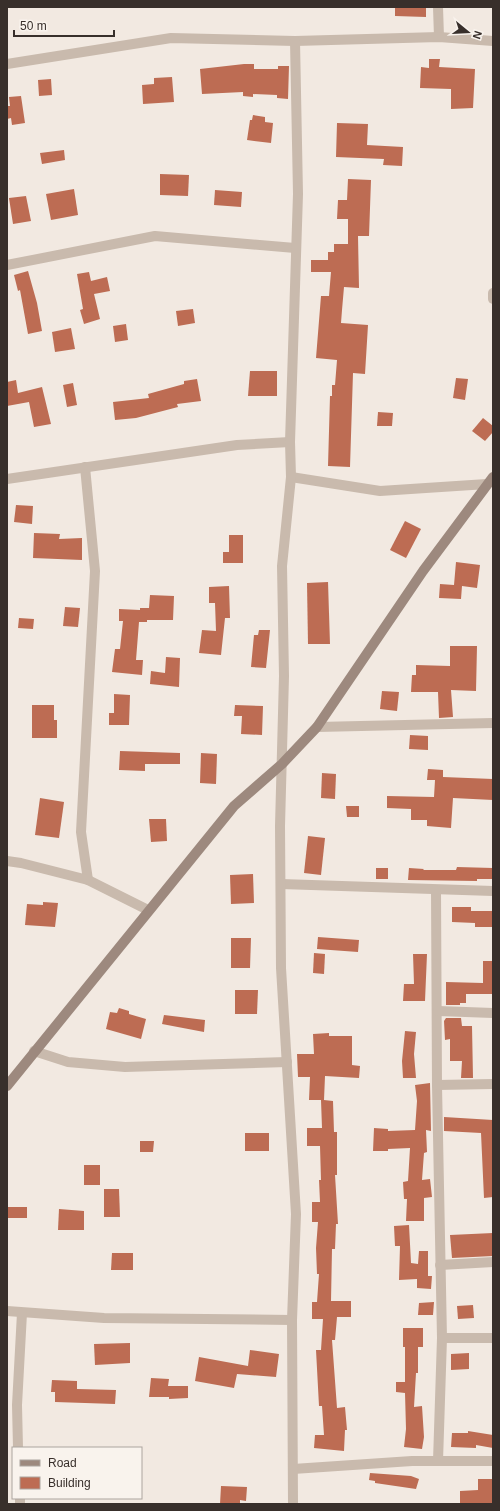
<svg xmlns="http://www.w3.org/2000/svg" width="500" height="1511" font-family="Arial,sans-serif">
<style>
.building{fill:#bd6c53}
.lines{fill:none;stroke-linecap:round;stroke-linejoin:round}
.street{stroke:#c9baad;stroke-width:10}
.secondary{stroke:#9d897e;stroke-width:10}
</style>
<rect width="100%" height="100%" fill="#f2e9e1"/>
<!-- building -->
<g class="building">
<path d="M395,7H426V17L395,16Z"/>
<path d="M429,59H440L439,67L475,69L473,108L451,109V89L420,88L421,67L429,68Z"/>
<path d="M244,64H254V69H278V66H289L288,99L277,98V95L253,94V97L243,96V92L202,94L200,69Z"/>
<path d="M172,77L174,102L143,104L142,85L154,84V78Z"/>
<path d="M51,79L52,95L39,96L38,80Z"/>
<path d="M21,96L25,123L12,125L11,118L7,119V106H10L9,97Z"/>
<path d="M253,115L265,117V122L273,123L271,143L247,140L250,120H252Z"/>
<path d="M337,123L368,124L367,145L403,147L402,166L383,165L384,159L336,157Z"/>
<path d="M64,150L65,160L42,164L40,153Z"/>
<path d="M160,174L189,175L188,196L160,195Z"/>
<path d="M348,179L371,180L369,236H358L359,288L344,287L342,310L341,323L368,325L365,374L353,373L350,467L328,466L330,396H332V385H335L337,360L316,358L321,296H329L331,272H311V260H328V252H334V244H348V219H337L338,200H347Z"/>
<path d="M74,189L78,215L51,220L46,194Z"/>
<path d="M215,190L242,192L241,207L214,205Z"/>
<path d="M26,196L31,221L13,224L9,198Z"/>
<path d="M28,271L37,303L42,331L28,334L20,290L18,291L14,275Z"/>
<path d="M89,272L91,281L107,277L110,291L94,294L100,319L84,324L80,310L83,309L77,274Z"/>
<path d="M193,309L195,323L178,326L176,311Z"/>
<path d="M126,324L128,340L115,342L113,326Z"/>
<path d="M71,328L75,349L55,352L52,332Z"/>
<path d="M250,371H277V396H248Z"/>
<path d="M456,378L468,379L465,400L453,398Z"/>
<path d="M197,379L201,401L177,404L178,407L136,418L115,420L113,402L149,398L148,394L184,384V381Z"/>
<path d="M16,380L18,393L42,387L51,424L34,427L29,402L7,406V382Z"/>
<path d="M73,383L77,405L67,407L63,385Z"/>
<path d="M378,412L393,413L392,426H377Z"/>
<path d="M483,418L493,426V432L485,441L472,431Z"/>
<path d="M16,505L33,506L32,524L14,522Z"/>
<path d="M405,521L421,529L406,558L390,550Z"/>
<path d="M34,533L60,534L59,539L82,538V560L33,558Z"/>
<path d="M229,535H243V563H223V552H229Z"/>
<path d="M456,562L480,565L477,588L462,586L461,599L439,598L440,584L454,585Z"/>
<path d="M328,582L330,644H308L307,583Z"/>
<path d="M229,586L230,618H225L221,655L199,653L202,630L216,631L215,603H209V587Z"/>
<path d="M150,595L174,596L173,620H147V622H139L136,660H143L142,675L112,672L115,649H120L123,621H119V609L140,610V608H149Z"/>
<path d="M65,607L80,608L78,627L63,626Z"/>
<path d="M19,618L34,619L33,629L18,628Z"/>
<path d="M259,630H270L266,668L251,667L254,635H258Z"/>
<path d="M450,646H477L476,691L451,690L453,717L439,718L438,692H411L412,675H416V665L450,666Z"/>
<path d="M166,657L180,658L179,687L150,684L151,671L165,673Z"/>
<path d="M382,691L399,692L397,711L380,709Z"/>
<path d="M114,694L130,695L129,725H109V713H114Z"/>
<path d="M32,705H54V720H57V738H32Z"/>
<path d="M235,705L263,706L262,735L241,734L242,716H234Z"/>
<path d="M410,735L428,736V750L409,749Z"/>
<path d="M120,751L180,753V764H145V771L119,770Z"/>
<path d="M201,753L217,754L216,784L200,783Z"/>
<path d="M428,769L443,770V777L493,779V800L453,798L451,828L427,826V820H411V809L387,808V796L434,797L435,780H427Z"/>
<path d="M322,773L336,774L335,799L321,798Z"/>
<path d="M40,798L64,802L59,838L35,835Z"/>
<path d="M346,806H359V817H347Z"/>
<path d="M149,819H166L167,841L151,842Z"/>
<path d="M308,836L325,838L321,875L304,873Z"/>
<path d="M457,867L493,868V879H477V881L408,880L409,868L424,869L423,870H456Z"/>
<rect x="376" y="868" width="12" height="11"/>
<path d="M253,874L254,903L231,904L230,875Z"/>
<path d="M43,902L58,903L55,927L25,925L27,904L43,905Z"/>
<path d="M452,907H471V911H493V927H475V923L452,922Z"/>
<path d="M318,937L359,940L358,952L317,949Z"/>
<path d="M231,938H251L250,968H231Z"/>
<path d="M314,953L325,954L324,974L313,973Z"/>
<path d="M413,954H427L425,1001H403L404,984H414Z"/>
<path d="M483,961H493V994H466V1003H460V1005H446V982L483,983Z"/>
<path d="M235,990H258L257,1014H235Z"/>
<path d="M119,1008L129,1011V1014L146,1019L141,1039L106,1029L110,1012L117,1013Z"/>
<path d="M164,1015L205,1020L204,1032L162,1024Z"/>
<path d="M446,1018H461L462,1026H472L473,1078H461L462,1061H450V1039L445,1040L444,1021Z"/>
<path d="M405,1031L416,1032L414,1054L416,1078H403L402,1061Z"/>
<path d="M329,1033V1036H352V1065L360,1066L359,1078L325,1076L324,1100L333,1101L334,1132H337V1175H335L338,1224H336L335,1249H332L331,1301H351V1317H337L335,1340H332L337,1408L345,1407L347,1430H345L344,1451L314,1448L315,1435H324L322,1406H319L316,1350H321L323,1319H312V1302H317L319,1274H317L316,1248L318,1222H312V1202H320L319,1180H321L320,1146H307V1128H322L321,1100H309L310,1077H298L297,1054H314L313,1034Z"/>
<path d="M430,1083L431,1131L426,1130L427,1152L424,1153L422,1180L430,1179L432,1197L424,1198V1221H406L407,1199H404L403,1182L408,1181L410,1148L388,1149V1151H373L374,1128L388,1129V1131L415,1130L417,1101L415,1085Z"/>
<path d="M444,1117L493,1120V1197L484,1198L481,1133L444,1131Z"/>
<rect x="245" y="1133" width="24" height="18"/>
<path d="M140,1141H154L153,1152H140Z"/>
<rect x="84" y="1165" width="16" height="20"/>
<path d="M104,1189H119L120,1217H104Z"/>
<rect x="7" y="1207" width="20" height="11"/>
<path d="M59,1209L84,1211V1230H58Z"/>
<path d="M409,1225L411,1263L418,1264L419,1251H428V1276H432L431,1289L417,1288V1279L399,1280L400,1246H395L394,1226Z"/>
<path d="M493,1233V1256L452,1258L450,1235Z"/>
<path d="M112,1253H133V1270H111Z"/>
<path d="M434,1302L433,1315H418L419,1303Z"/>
<path d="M473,1305L474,1318L458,1319L457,1306Z"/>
<path d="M403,1328H423V1347H418V1373H416L414,1407L422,1406L424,1437L422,1449L404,1447L406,1429L405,1393L396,1392V1382H405V1347H403Z"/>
<path d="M130,1343V1363L95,1365L94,1344Z"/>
<path d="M250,1350L279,1354L276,1377L237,1374L234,1388L195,1381L199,1357L248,1366Z"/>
<path d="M469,1353V1369L451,1370V1354Z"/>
<path d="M151,1378L169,1379L168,1386H188V1398L169,1399V1397H149Z"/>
<path d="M52,1380L77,1381V1389L116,1390L115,1404L55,1402V1392H51Z"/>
<path d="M468,1431L493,1435V1448L476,1445V1448L451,1447L452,1433H468Z"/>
<path d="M370,1473L411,1476L419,1479L416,1489L375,1483V1481L369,1480Z"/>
<path d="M478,1479H493V1503L460,1504V1491L478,1490Z"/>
<path d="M221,1486L247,1487L246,1501L240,1500V1504H220Z"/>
</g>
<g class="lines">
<!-- street -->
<g class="street">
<path d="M438,7L439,37"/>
<path d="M7,64L171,38L295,41L439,37L493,41"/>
<path d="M7,265L155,236L295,248"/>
<path d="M493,299V293"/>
<path d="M85,467L95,571L81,832L88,880"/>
<path d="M291,477L380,491L487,484"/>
<path d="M7,479L237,445L290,442"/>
<path d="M317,727L493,723"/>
<path d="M7,861L21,863L88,880L148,910"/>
<path d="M281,884L493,891"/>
<path d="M436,890L437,1085L442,1338L438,1461"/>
<path d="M438,1011L493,1013"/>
<path d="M34,1051L68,1062L125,1067L287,1062"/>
<path d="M437,1085L493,1084"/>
<path d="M440,1265L493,1262"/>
<path d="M7,1311L104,1318L292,1320"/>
<path d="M442,1338H493"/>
<path d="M18,1448L17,1405L22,1313"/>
<path d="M293,1469L412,1461H493"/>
<path d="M20,1498V1504"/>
<path d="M293,1504L292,1320L296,1214L281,968L280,826L284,676L282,566L291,477L290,442L298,194L295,41"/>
</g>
<!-- secondary -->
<path class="secondary" d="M7,1086L234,806L282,764L317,727L423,571L493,477"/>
</g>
<!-- border -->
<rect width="500" height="1511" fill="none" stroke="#382f2b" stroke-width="16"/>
<!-- legend -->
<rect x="12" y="1447" width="130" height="52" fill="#f9f3ed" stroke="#aca59f"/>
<rect x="20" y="1460" width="20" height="6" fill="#9d897e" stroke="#aca59f"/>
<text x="48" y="1467" font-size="12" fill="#382f2b">Road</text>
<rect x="20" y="1477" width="20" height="12" fill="#bd6c53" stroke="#aca59f"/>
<text x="48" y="1487" font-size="12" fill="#382f2b">Building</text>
<!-- north arrow -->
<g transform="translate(468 32) rotate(108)" stroke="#f9f3ed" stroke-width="3" paint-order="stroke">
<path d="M0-3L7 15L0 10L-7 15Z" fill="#382f2b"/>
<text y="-6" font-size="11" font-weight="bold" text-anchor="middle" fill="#382f2b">N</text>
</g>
<!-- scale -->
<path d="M14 30v6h100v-6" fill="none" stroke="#382f2b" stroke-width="2"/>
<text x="20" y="30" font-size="12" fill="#382f2b" stroke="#f9f3ed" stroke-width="3" paint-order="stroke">50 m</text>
</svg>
